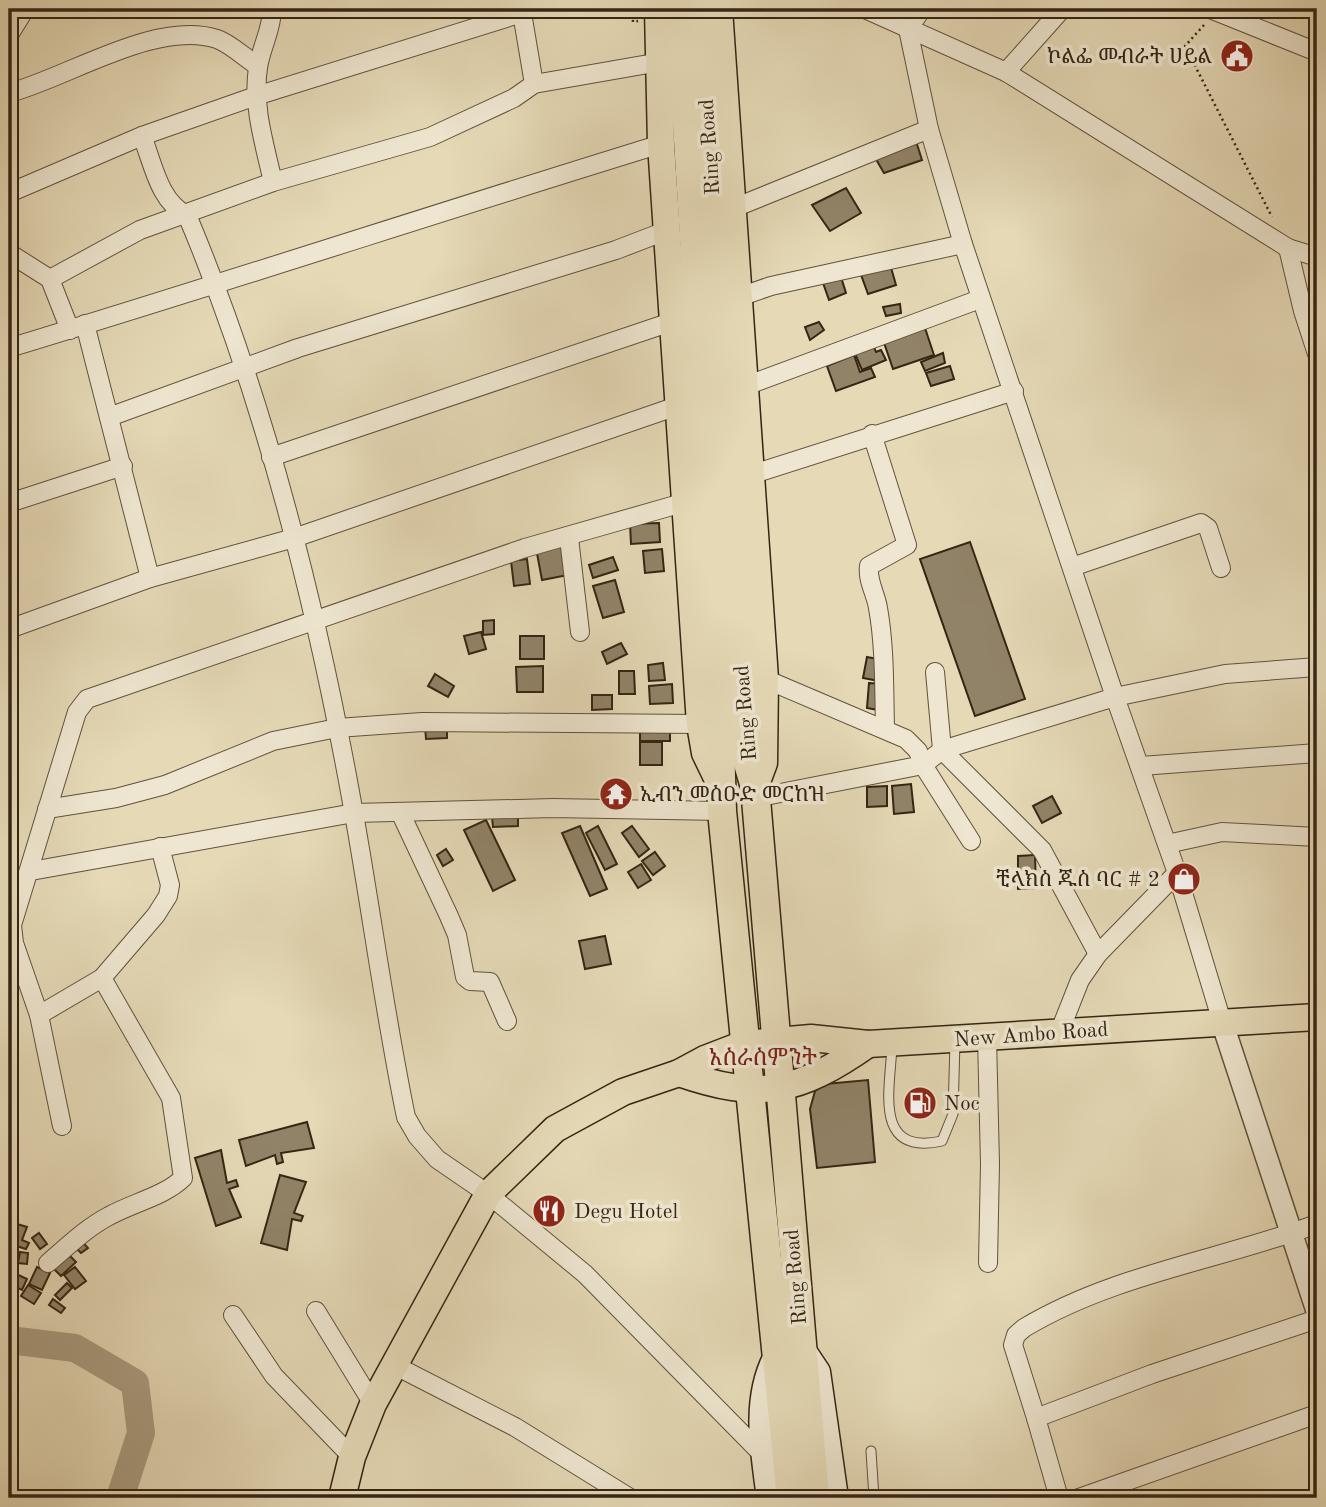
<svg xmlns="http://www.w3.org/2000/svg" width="1326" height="1507" font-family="'Old Standard TT','Noto Serif Ethiopic',serif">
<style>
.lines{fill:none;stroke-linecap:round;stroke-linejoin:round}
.river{stroke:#a99c7f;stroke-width:28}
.building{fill:#918368;stroke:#352514;stroke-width:2}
.service-casing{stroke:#61523c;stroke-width:11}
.minor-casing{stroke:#61523c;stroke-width:20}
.tertiary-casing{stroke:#61523c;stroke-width:24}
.secondary-casing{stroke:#352514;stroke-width:27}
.primary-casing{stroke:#352514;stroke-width:29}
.trunk-casing{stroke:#352514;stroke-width:31}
.path{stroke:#352514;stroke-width:2.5;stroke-dasharray:2 3.5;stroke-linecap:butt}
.service{stroke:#eee6d0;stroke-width:9}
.minor{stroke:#eee6d0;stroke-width:18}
.tertiary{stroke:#eee6d0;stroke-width:21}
.secondary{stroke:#eee6d0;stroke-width:24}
.primary{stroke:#e5d9b6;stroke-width:26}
.trunk{stroke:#e5d9b6;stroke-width:28}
.labels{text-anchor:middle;stroke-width:7;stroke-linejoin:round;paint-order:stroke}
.poi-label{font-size:21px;fill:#352514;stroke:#eee6d0;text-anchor:start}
.street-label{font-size:21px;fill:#352514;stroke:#eee6d0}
.neighbourhood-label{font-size:23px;fill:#7a1f14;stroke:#eee6d0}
</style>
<rect width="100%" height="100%" fill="#e5d9b6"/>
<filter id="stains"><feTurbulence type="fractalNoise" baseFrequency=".00286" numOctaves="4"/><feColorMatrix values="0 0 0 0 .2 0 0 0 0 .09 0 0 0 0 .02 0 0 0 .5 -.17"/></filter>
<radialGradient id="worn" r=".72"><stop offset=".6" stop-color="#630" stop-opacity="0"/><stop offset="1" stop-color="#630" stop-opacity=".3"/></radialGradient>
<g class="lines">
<!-- river -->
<path class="river" d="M9,1340L75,1348L135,1383L141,1433L120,1498"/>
</g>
<!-- building -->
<g class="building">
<path d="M916,141L922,160L884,173L873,154Z"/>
<path d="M846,188L861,213L830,231L812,205Z"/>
<path d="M890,264L896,285L868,294L860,272Z"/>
<path d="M841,277L846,293L829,300L823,283Z"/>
<path d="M900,304L901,313L886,316L883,307Z"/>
<path d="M819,322L824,330L810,340L805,327Z"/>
<path d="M925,328L934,355L893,369L882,337Z"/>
<path d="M872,342L876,352L881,350L886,360L862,370L853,349Z"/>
<path d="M943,353L945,363L925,371L921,362Z"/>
<path d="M854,355L860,372L871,368L875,377L836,391L827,366Z"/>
<path d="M950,366L954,379L931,386L926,373Z"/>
<path d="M659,523L660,542L631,544L630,524Z"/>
<path d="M970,542L1025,699L975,716L920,559Z"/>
<path d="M561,543L568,575L542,580L536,548Z"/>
<path d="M662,549L664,571L645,573L643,551Z"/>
<path d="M613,557L618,570L593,578L589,565Z"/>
<path d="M527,559L530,584L514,586L511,561Z"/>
<path d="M615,580L624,612L603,618L593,586Z"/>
<path d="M494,620V634L483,635V621Z"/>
<path d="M481,632L486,649L469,654L464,636Z"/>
<rect x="520" y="636" width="24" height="23"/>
<path d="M621,643L627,654L607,664L602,652Z"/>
<path d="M867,657L883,660L879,681L863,678Z"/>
<path d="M663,663L665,680L649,681L648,665Z"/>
<path d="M543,666V692H517L516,667Z"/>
<path d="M619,671H634L635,694H619Z"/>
<path d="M435,674L454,686L448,697L428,686Z"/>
<path d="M869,683L881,684L878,710L867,708Z"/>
<path d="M672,684L673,703L650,704L649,686Z"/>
<path d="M592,695H612V709L592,710Z"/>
<path d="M447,725V738L426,739L425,726Z"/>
<rect x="640" y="729" width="30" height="12"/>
<rect x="640" y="742" width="22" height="23"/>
<path d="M911,784L914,812L894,814L892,786Z"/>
<path d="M887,786V806L867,807V787Z"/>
<path d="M1052,796L1061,813L1042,823L1033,806Z"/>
<path d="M518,816V826L493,827L492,817Z"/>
<path d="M486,820L515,880L493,891L464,830Z"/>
<path d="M580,826L607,889L590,896L562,833Z"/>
<path d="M598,826L617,864L605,870L586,833Z"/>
<path d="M632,826L649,849L639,857L622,833Z"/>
<path d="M446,849L453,860L443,866L437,855Z"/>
<path d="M655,852L665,866L653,875L642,861Z"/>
<path d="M1035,855L1036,888L1018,889V856Z"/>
<path d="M641,864L651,880L638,888L628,872Z"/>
<path d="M605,936L611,964L585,969L579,941Z"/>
<path d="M868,1080L875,1162L817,1168L810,1109L815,1091L825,1084Z"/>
<path d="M307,1122L314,1148L281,1153L283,1162L277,1164L275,1155L246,1166L239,1140Z"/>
<path d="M221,1150L227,1183L236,1180L238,1186L229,1189L241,1217L216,1226L195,1158Z"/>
<path d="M280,1175L306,1182L294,1213L303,1216L301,1221L292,1219L287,1250L261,1243Z"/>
<path d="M17,1224L27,1227L22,1240L29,1243L26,1249L10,1244Z"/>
<path d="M39,1233L47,1244L40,1249L32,1238Z"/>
<path d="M79,1238L88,1248L81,1253L72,1244Z"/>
<path d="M65,1251L76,1262L61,1276L50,1265Z"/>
<path d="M9,1252L16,1254L13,1264L9,1262Z"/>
<path d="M20,1252L28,1253L27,1264L18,1263Z"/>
<path d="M37,1267L50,1273L42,1290L29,1284Z"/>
<path d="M75,1267L86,1281L75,1289L64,1275Z"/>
<path d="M12,1272L27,1279L22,1290L9,1284Z"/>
<path d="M67,1283L72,1288L60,1300L55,1295Z"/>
<path d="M28,1285L41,1293L34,1304L21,1296Z"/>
<path d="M9,1288L18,1293L14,1301L9,1298Z"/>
<path d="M53,1299L65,1308L61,1313L49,1305Z"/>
</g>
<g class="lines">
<defs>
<g id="service">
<path d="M892,1046C890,1090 873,1156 942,1141L953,1114L955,1041"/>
<path d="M871,1451L874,1498"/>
</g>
<g id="minor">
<path d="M272,9C272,30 261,47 258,68C252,105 265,146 273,182"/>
<path d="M521,9L522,13L256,96L142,136C153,163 159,202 187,215C267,405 318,611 354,814C372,915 385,1016 406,1117L417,1136L437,1159L488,1194L585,1274L763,1455"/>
<path d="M865,9L1006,72L1288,248L1317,257"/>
<path d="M922,9L908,29L929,129L963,244L1115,697L1225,674L1317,667"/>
<path d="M1210,9L1317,52"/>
<path d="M522,13L534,84"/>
<path d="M9,35L25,9"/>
<path d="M1006,72L1062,9"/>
<path d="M9,93C67,78 156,19 217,39C231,44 245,58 258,66"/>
<path d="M9,193L142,136"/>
<path d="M734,208L929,129"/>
<path d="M1288,248L1303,311L1317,354"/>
<path d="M9,253L50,279L70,330"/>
<path d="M50,279L140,230L273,182L430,137L514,98L534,84L660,62"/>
<path d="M739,297L771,286L963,244"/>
<path d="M85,324L150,578"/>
<path d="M9,348C227,282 443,211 661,144"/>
<path d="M743,387L980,299"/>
<path d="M109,417L298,348L616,250L668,230"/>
<path d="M872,434L907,545L869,566C867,581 876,594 878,608C885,647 884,689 885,728"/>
<path d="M271,457L674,321"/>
<path d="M750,475L1014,391"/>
<path d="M9,503L123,466"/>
<path d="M569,538L580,632"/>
<path d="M1072,567L1201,523L1208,528L1221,568"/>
<path d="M9,629L150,578L294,538L680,405"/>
<path d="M935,672L942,750L1042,850L1098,954"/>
<path d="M765,679L906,739L918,751L923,765L971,841"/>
<path d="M1141,766L1317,753"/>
<path d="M755,798L923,765L942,750L1115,697L1177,873L1222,1022"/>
<path d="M47,809L116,798L165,785L273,741L337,728L422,722L700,724"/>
<path d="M400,812L448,914L457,935L465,977L470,981L490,982L507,1021"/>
<path d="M1167,844L1222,832L1317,837"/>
<path d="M31,871L354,813L553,808L722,811"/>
<path d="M39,1015L102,978L156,915L168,896L170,885L160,847"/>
<path d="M1059,1033L1080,980L1098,954L1177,873"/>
<path d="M987,1037L990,1164L988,1263"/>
<path d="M62,1126L39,1015L14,943L12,925L77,712L87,699L525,548L686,502"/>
<path d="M48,1263C68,1246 86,1228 109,1216C132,1203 165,1196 183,1178L171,1098L102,978"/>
<path d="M316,1311L373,1404"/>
<path d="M233,1315L274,1376L352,1457"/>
<path d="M394,1365L515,1427L630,1498"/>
<path d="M1036,1418L1013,1345L1016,1335L1024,1328C1114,1274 1220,1260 1317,1224"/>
<path d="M1059,1498L1036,1418L1152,1374L1317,1319"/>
<path d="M1079,1498L1317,1414"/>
</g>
<path id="tertiary" d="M1222,1022L1317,1311"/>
<g id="secondary">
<path d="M802,1348L818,1372L836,1498"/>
<path d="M769,1498C763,1452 753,1401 775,1358"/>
</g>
<g id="primary">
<path d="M658,9L661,144L700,724L705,753L721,786"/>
<path d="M719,9L765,679L764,763L755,787"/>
<path d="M679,1073C760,1101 798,1093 868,1044"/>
<path d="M342,1498L352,1457L373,1404L488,1194L555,1129L623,1092L679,1073L705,1059L744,1044L811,1038L868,1044L1317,1017"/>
</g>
<g id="trunk">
<path d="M680,9L716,599L722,811L791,1498"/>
<path d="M700,9L747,760L755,787L815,1498"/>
</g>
</defs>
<!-- service casing -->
<use href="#service" class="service-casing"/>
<!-- minor casing -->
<use href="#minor" class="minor-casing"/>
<!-- tertiary casing -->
<use href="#tertiary" class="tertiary-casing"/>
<!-- secondary casing -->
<use href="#secondary" class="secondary-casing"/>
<!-- primary casing -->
<use href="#primary" class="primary-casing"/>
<!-- trunk casing -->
<use href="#trunk" class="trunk-casing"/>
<!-- path -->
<g class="path">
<path d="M632,9L633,22L638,21"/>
<path d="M741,16H745L744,9"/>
<path d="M1204,25L1185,46L1272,217"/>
</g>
<!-- service -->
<use href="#service" class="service"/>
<!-- minor -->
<use href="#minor" class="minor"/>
<!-- tertiary -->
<use href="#tertiary" class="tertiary"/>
<!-- secondary -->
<use href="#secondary" class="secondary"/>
<!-- primary -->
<use href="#primary" class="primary"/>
<!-- trunk -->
<use href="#trunk" class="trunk"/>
</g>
<!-- icons -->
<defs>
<symbol id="civic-disc" viewBox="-11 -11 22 22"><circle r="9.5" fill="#8f2418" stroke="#eee6d0"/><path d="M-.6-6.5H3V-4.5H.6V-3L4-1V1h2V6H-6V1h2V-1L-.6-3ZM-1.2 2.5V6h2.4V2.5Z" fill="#fff"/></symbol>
<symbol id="temple-disc" viewBox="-11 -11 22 22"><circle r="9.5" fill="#8f2418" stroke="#eee6d0"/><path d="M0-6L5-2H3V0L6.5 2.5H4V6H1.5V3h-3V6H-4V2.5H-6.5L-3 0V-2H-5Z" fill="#fff"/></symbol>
<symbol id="shop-disc" viewBox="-11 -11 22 22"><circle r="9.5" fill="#8f2418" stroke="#eee6d0"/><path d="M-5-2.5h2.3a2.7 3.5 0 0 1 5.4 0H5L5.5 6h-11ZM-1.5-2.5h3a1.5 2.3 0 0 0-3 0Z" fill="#fff"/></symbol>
<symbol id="fuel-disc" viewBox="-11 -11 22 22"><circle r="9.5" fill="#8f2418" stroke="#eee6d0"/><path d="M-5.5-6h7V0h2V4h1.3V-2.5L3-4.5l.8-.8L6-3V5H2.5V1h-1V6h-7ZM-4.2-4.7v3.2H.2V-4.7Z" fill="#fff"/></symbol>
<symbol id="restaurant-disc" viewBox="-11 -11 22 22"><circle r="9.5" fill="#8f2418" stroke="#eee6d0"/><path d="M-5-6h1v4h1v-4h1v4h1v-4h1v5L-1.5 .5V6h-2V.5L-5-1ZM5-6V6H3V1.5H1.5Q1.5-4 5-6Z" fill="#fff"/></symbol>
</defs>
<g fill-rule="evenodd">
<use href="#civic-disc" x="1218" y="37" width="38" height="38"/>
<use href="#temple-disc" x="597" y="775" width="38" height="38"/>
<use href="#shop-disc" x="1165" y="860" width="38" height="38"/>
<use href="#fuel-disc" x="901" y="1084" width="38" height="38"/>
<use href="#restaurant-disc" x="530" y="1192" width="38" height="38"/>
</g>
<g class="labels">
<!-- poi labels -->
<g class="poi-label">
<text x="1212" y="63" text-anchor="end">ኮልፌ መብራት ሀይል</text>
<text x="640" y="801">ኢብን መስዑድ መርከዝ</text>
<text x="1160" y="886" text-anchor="end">ቺላክስ ጁስ ባር # 2</text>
<text x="944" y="1110">Noc</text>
<text x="574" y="1218">Degu Hotel</text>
</g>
<!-- street labels -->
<g class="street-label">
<text transform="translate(709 147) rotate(-94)" y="7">Ring Road</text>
<text transform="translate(745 713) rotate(-95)" y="7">Ring Road</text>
<text transform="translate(1031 1034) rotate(-4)" y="7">New Ambo Road</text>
<text transform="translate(795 1277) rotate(-95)" y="7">Ring Road</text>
</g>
<!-- neighbourhood labels -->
<g class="neighbourhood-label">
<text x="763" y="1065">አስራስምንት</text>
</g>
</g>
<!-- margin -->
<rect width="1326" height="1507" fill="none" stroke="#e5d9b6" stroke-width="35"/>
<rect x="10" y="10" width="1305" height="1486" fill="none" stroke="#352514" stroke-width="3.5"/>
<rect x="18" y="18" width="1291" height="1472" fill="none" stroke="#352514" stroke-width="2"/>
<rect width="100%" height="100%" filter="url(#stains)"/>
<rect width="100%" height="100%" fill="url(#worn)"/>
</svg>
